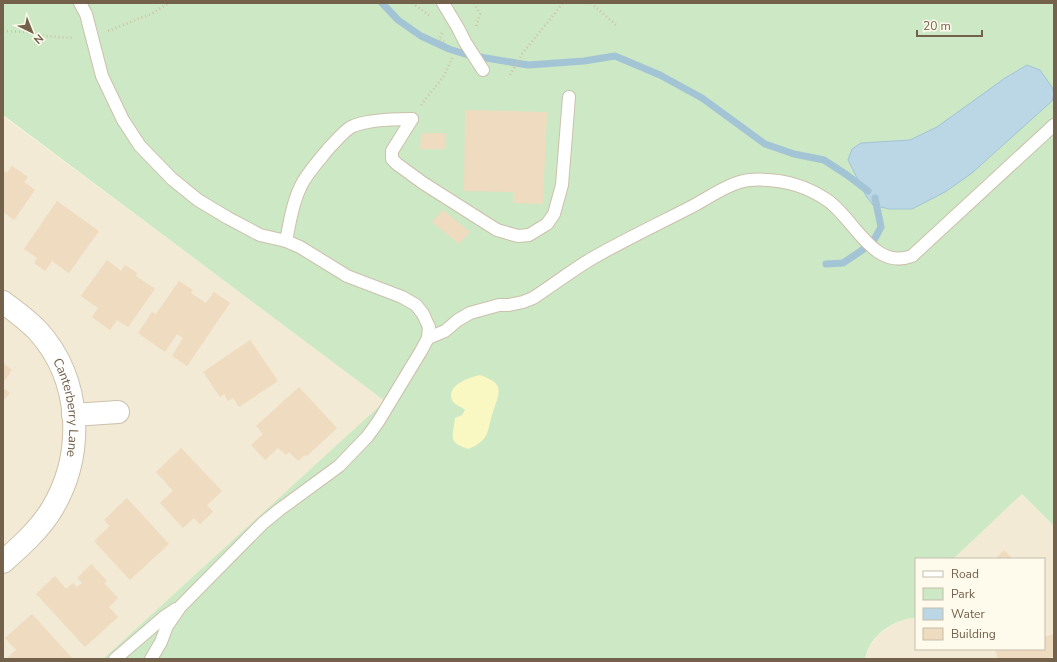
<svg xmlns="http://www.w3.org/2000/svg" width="1057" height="662" font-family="'Nunito Sans',sans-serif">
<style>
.residential{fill:#f2ead4}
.green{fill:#cce8c5}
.sand{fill:#f9f7c2}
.water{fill:#bbd6e4;stroke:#a2c4d5}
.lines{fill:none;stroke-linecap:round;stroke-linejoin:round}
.stream{stroke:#a2c4d5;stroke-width:7}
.building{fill:#efdbbf}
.service-casing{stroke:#ccc0ac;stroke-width:14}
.minor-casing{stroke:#ccc0ac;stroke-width:24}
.path{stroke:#d4bfa2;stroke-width:2.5;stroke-dasharray:1 3;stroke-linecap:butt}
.service{stroke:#fff;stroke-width:12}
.minor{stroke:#fff;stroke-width:22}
.labels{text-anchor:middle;stroke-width:3.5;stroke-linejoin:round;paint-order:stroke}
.street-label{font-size:13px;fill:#73614c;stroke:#fefaec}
</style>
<rect width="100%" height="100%" fill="#fbf7e6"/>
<!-- residential -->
<g class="residential">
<path d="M3,116L386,401L103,659H3Z"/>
<path d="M1022,494L1054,526V659H865L869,647L877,636L888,627L902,620L913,618H916V649H1044V559H953Z"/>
</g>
<!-- green -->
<path class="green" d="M3,3H1054V526L1022,494L953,559H916V618C898,618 877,631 869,647C867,651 866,655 865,659H103L385,401L3,115Z"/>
<!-- sand -->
<path class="sand" d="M480,375C508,384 498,395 492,415C487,433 489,440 469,449C447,443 453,437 455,418L462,415L465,410C461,406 455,406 452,400C446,385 470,377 480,375Z"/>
<!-- water -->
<path class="water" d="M1027,65L1040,70L1052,87L1054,94L1052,101L972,173L945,192L912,209H889L873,205L866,196L848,160L852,149L861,143L910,140L937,127L1005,78Z"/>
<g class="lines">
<!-- stream -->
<g class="stream">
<path d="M382,3L398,20L421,36L449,49L468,55L528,65L584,61L615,56L660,75L702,98L765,144L794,154L824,160L847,175L868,191"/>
<path d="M826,264L843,263L861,251L874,240L881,227L875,198"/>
</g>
</g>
<!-- building -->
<g class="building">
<path d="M465,110L547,112L543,204L513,203V192L464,191Z"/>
<path d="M421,133H445V149H420Z"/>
<path d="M12,166L28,177L24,182L35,190L14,220L3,212V170L7,173Z"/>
<path d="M57,201L99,231L69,273L52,261L45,271L34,263L37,258L24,249Z"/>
<path d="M443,210L470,232L459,244L432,222Z"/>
<path d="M107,260L121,271L125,265L137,273L136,276L155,289L128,327L117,320L110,330L92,317L98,308L81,296Z"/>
<path d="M179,281L193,290L191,293L206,303L214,292L230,303L187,366L172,356L183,338L177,334L165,352L138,333L152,312L156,314Z"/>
<path d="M250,340L278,381L239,407L233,398L228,401L224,394L220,397L203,372Z"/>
<path d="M3,363L12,370L3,383Z"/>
<path d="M299,387L337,428L307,456L305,455L298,461L289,452L286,455L278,448L265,460L251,445L263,434L256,426Z"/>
<path d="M3,388L10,393L3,401Z"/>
<path d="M181,448L222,491L207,505L213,512L200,524L194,518L183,528L160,503L173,491L156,472Z"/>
<path d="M127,498L169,544L130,580L94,541L110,526L104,520Z"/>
<path d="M1004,550L1013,559H995Z"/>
<path d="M91,564L107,581L104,583L118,598L109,607L118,617L85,647L36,594L55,576L66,589L73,583L77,587L82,583L77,578Z"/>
<path d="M32,614L73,659H6L16,650L5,638Z"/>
<path d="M1054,634V656L1049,658V659H998L995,649H1044V637Z"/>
</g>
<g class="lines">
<defs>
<g id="service">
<path d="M80,3L86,14L102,76L123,120L140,146L172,179L198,200L228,218L260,235L286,241L300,247L347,276L402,297L416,305L423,314L429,327L428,338L421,351L378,422L367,437L339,466L279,510L263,523L180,607L167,626L161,642L151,659"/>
<path d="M443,3L458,28L465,42L483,70"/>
<path d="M412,119L392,151V159L397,164L423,183L497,230L518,236L529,235L547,224L554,214L562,185L569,97"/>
<path d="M286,241C290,221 293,200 303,182C310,170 320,159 329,148C336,141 343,132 351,127C365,120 396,119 412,119"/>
<path d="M428,338L445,331L458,320L470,313L499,305H509L523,302L533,298C553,285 571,271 591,259C624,240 658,224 691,207C708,198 731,182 749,180C777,178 804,184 827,200C854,218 873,271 912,256L1054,125"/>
<path d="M115,659L164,617L176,609"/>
</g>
<g id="minor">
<path id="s1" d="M3,302C15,311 28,320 38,331C82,380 85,454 52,509C40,529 21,546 3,562"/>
<path d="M73,415L118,412"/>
</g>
</defs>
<!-- service casing -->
<use href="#service" class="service-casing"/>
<!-- minor casing -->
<use href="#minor" class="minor-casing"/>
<!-- path -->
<g class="path">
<path d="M412,3L430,16"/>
<path d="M474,3L480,14L476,27"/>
<path d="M591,3L616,25"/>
<path d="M3,31L24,32L46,36L74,38"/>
<path d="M108,31L151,14L169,3"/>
<path d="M442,33L439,40L446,43"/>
<path d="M510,75L522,54L563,3"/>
<path d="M421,105L444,76L453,56"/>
</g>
<!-- service -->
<use href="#service" class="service"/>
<!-- minor -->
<use href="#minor" class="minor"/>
</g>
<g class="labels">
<!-- street labels -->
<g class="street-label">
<text dy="5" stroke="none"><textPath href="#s1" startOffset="130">Canterberry Lane</textPath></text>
</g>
</g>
<!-- border -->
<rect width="1057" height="662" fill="none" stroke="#73614c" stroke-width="8"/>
<!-- legend -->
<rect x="915" y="558" width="130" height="92" fill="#fefaec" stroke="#c6bdac"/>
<rect x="923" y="571" width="20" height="6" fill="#ffffff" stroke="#c6bdac"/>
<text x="951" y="578" font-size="12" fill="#73614c">Road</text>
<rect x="923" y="588" width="20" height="12" fill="#cce8c5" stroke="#c6bdac"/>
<text x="951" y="598" font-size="12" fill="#73614c">Park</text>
<rect x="923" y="608" width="20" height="12" fill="#bbd6e4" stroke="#c6bdac"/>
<text x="951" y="618" font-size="12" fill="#73614c">Water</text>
<rect x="923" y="628" width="20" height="12" fill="#efdbbf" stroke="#c6bdac"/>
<text x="951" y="638" font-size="12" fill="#73614c">Building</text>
<!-- north arrow -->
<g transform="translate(32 32) rotate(137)" stroke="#fefaec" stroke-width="3" paint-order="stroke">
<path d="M0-3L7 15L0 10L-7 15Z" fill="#73614c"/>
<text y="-6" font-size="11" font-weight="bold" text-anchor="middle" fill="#73614c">N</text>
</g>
<!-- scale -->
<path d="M917 30v6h65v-6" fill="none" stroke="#73614c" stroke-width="2"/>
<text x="923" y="30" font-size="12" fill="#73614c" stroke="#fefaec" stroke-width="3" paint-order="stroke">20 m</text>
</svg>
